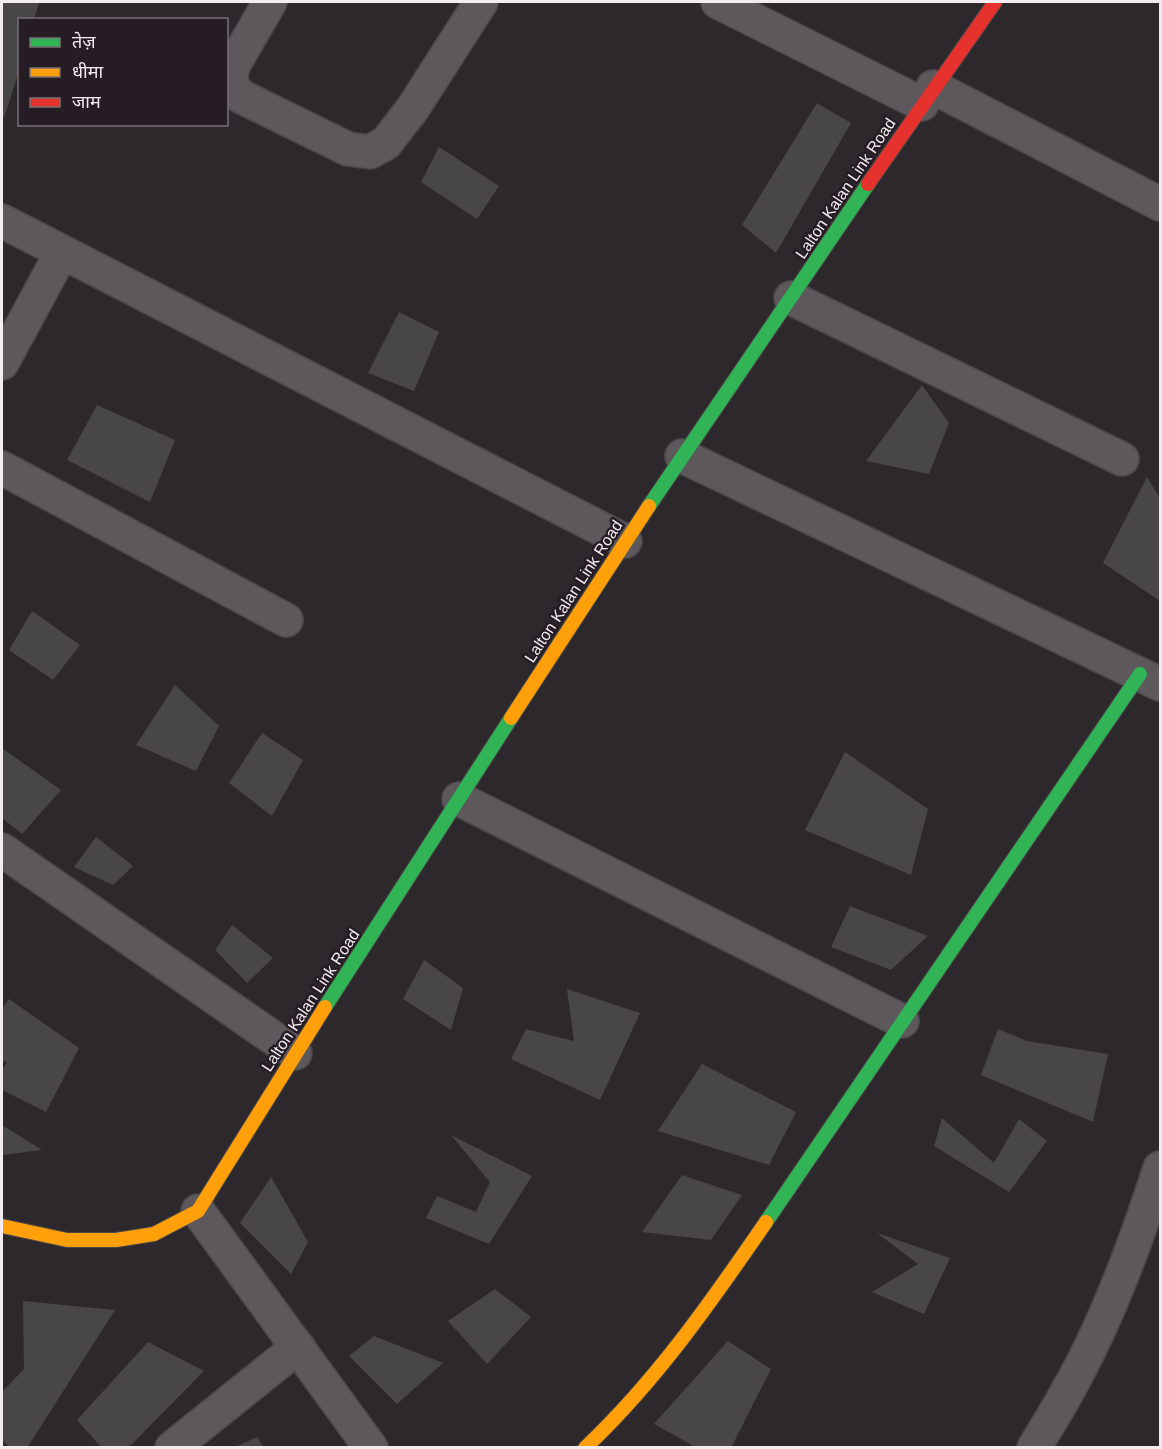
<svg xmlns="http://www.w3.org/2000/svg" width="1162" height="1449" font-family="Arial,'Noto Sans Devanagari',sans-serif">
<style>
.building{fill:#484648}
.lines{fill:none;stroke-linecap:round;stroke-linejoin:round}
.street-casing{stroke:#494649;stroke-width:36}
.fast-casing{stroke:#494649;stroke-width:16}
.slow-casing{stroke:#494649;stroke-width:16}
.jam-casing{stroke:#494649;stroke-width:16}
.street{stroke:#5c585b;stroke-width:33}
.fast{stroke:#30b455;stroke-width:14}
.slow{stroke:#ff9f0a;stroke-width:14}
.jam{stroke:#e5322d;stroke-width:14}
.labels{text-anchor:middle;stroke-width:5;stroke-linejoin:round;paint-order:stroke}
.street-label{font-size:16px;fill:#f3edf1;stroke:#251d23}
</style>
<rect width="100%" height="100%" fill="#2d282c"/>
<!-- building -->
<g class="building">
<path d="M2,2H39L34,20H20V68L4,118L2,116Z"/>
<path d="M817,103L851,123L776,253L742,225Z"/>
<path d="M439,147L499,186L477,219L421,182Z"/>
<path d="M399,312L439,332L414,391L368,373Z"/>
<path d="M922,385L949,423L929,474L866,461Z"/>
<path d="M97,405L175,440L150,502L67,460Z"/>
<path d="M1147,477L1160,498V601L1103,563Z"/>
<path d="M32,611L80,645L53,680L9,650Z"/>
<path d="M175,685L219,726L196,771L136,745Z"/>
<path d="M262,733L303,760L272,816L229,783Z"/>
<path d="M2,748L61,790L22,834L2,818Z"/>
<path d="M845,752L928,809L911,875L805,830Z"/>
<path d="M96,837L133,866L113,885L74,867Z"/>
<path d="M850,906L928,936L891,970L831,947Z"/>
<path d="M232,925L273,958L247,983L215,950Z"/>
<path d="M424,960L463,988L451,1030L403,999Z"/>
<path d="M567,989L640,1013L600,1100L511,1059L526,1029L574,1041Z"/>
<path d="M9,999L79,1048L46,1112L2,1090V1070L7,1063L2,1060V1009Z"/>
<path d="M998,1029L1027,1041L1108,1054L1093,1122L981,1075Z"/>
<path d="M702,1064L796,1112L769,1165L658,1131Z"/>
<path d="M942,1118L994,1163L1019,1119L1047,1141L1009,1192L934,1146Z"/>
<path d="M2,1125L42,1150L2,1155Z"/>
<path d="M451,1135L532,1176L489,1244L426,1218L437,1196L476,1212L490,1182Z"/>
<path d="M682,1175L742,1195L711,1240L642,1232Z"/>
<path d="M271,1177L308,1242L291,1274L240,1223Z"/>
<path d="M877,1233L950,1258L924,1314L872,1292L918,1264Z"/>
<path d="M495,1289L531,1317L487,1364L448,1321Z"/>
<path d="M23,1301L115,1310L27,1448H10L2,1440V1392L24,1369Z"/>
<path d="M374,1336L443,1363L397,1404L349,1356Z"/>
<path d="M728,1341L771,1369L731,1448H697L654,1424Z"/>
<path d="M148,1342L204,1371L128,1448H102L77,1420Z"/>
<path d="M257,1437L264,1448H233Z"/>
</g>
<g class="lines">
<defs>
<g id="street">
<path d="M270,2L234,64C229,80 230,83 240,96L348,149L370,152L386,143L413,108L481,2"/>
<path d="M718,2L922,104"/>
<path d="M933,87L1160,204"/>
<path d="M2,221L625,541"/>
<path d="M791,298L1122,459"/>
<path d="M2,363L62,252"/>
<path d="M682,456L1160,684"/>
<path d="M2,468L286,620"/>
<path d="M459,799L902,1021"/>
<path d="M2,850L295,1053"/>
<path d="M198,1211L371,1448"/>
<path d="M172,1448L298,1347"/>
<path d="M1034,1448C1045,1429 1057,1411 1067,1392C1106,1324 1136,1243 1160,1168"/>
</g>
<g id="fast">
<path d="M649,506L868,184"/>
<path d="M325,1007L511,718"/>
<path d="M766,1222L1140,674"/>
</g>
<g id="slow">
<path d="M511,718L649,506"/>
<path d="M2,1226L67,1240H116L154,1234L198,1211L325,1007"/>
<path d="M585,1448C656,1381 711,1302 766,1222"/>
</g>
<path id="jam" d="M868,184L995,2"/>
</defs>
<!-- street casing -->
<use href="#street" class="street-casing"/>
<!-- fast casing -->
<use href="#fast" class="fast-casing"/>
<!-- slow casing -->
<use href="#slow" class="slow-casing"/>
<!-- jam casing -->
<use href="#jam" class="jam-casing"/>
<!-- street -->
<use href="#street" class="street"/>
<!-- fast -->
<use href="#fast" class="fast"/>
<!-- slow -->
<use href="#slow" class="slow"/>
<!-- jam -->
<use href="#jam" class="jam"/>
</g>
<g class="labels">
<!-- street labels -->
<g class="street-label">
<text transform="translate(845 188) rotate(-56)" y="6">Lalton Kalan Link Road</text>
<text transform="translate(573 591) rotate(-57)" y="6">Lalton Kalan Link Road</text>
<text transform="translate(310 1000) rotate(-57)" y="6">Lalton Kalan Link Road</text>
</g>
</g>
<!-- border -->
<rect width="1162" height="1449" fill="none" stroke="#f3edf1" stroke-width="6"/>
<!-- legend -->
<rect x="18" y="18" width="210" height="108" fill="#251d23" stroke="#777075" stroke-width="1.5"/>
<rect x="30" y="38" width="30" height="9" fill="#30b455" stroke="#777075" stroke-width="1.5"/>
<text x="72" y="48" font-size="18" fill="#f3edf1">तेज़</text>
<rect x="30" y="68" width="30" height="9" fill="#ff9f0a" stroke="#777075" stroke-width="1.5"/>
<text x="72" y="78" font-size="18" fill="#f3edf1">धीमा</text>
<rect x="30" y="98" width="30" height="9" fill="#e5322d" stroke="#777075" stroke-width="1.5"/>
<text x="72" y="108" font-size="18" fill="#f3edf1">जाम</text>
</svg>
